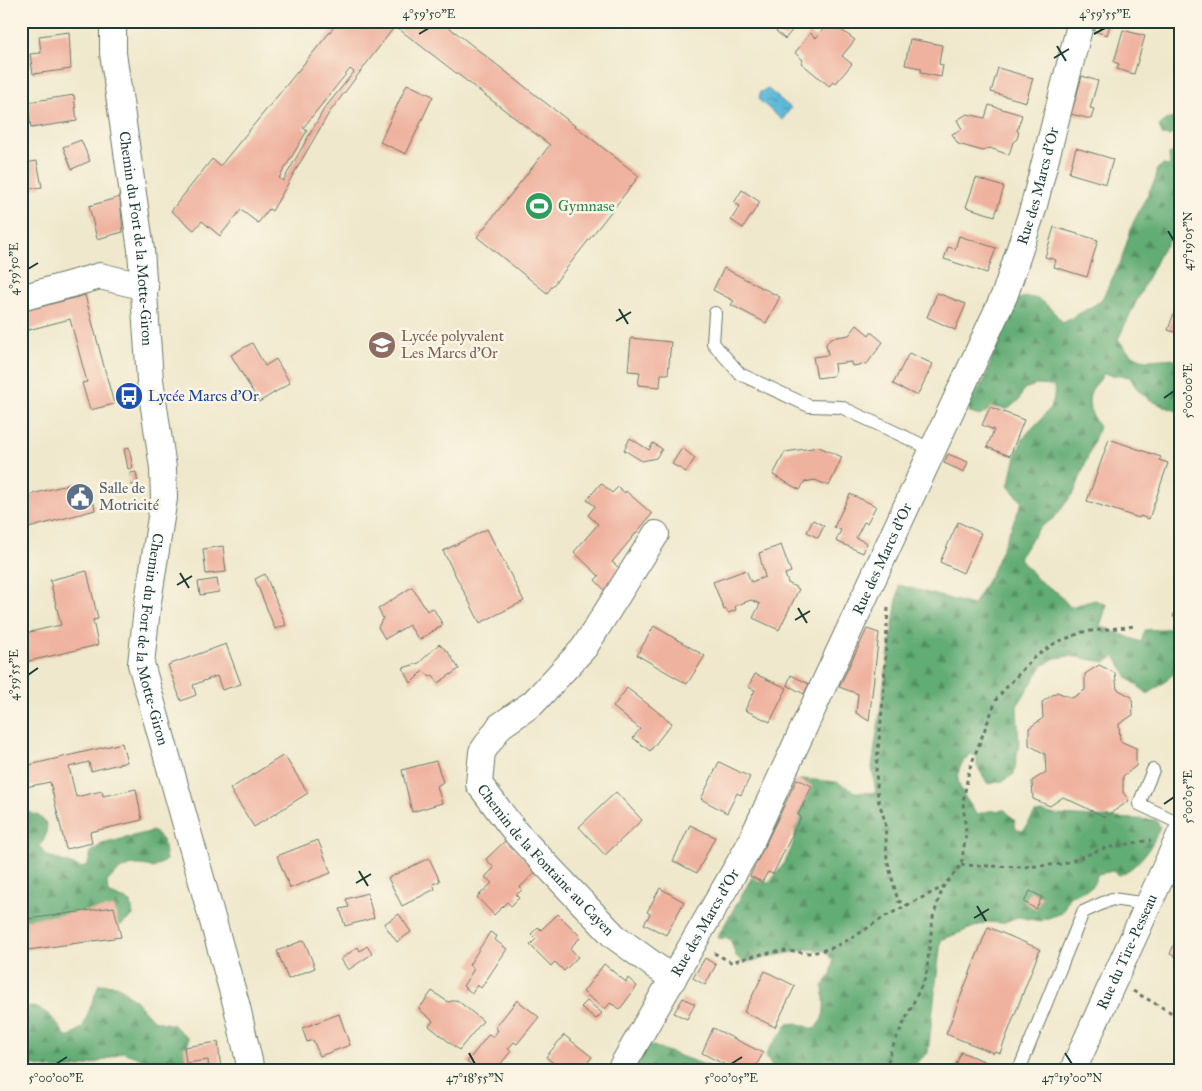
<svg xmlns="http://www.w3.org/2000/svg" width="1202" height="1091" font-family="'IM FELL Great Primer',serif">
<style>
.forest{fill:url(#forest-firs);stroke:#407454}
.water{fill:url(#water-ripples);stroke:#3d7a86}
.building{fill:#efb29f;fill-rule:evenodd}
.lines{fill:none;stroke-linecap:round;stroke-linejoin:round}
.lane-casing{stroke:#687969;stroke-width:14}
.street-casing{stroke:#687969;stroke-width:28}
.path{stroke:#687969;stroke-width:3;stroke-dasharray:4 4;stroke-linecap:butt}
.lane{stroke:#fff;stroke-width:12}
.street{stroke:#fff;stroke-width:26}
.ticks{fill:none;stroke:#1f3d34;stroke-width:2}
.labels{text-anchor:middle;stroke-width:5;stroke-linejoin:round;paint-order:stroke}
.street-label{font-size:15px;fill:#1f3d34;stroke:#fcf5e5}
.leisure-label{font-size:15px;fill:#27864d;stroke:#fcf5e5;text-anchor:start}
.education-label{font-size:15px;fill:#785e54;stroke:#fcf5e5;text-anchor:start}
.transit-label{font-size:15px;fill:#164399;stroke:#fcf5e5;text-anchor:start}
.service-label{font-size:15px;fill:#4e5e75;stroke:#fcf5e5;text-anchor:start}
.neatline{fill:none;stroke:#1f3d34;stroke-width:2}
.ticks-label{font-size:12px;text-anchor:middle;fill:#1f3d34}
</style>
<defs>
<pattern id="forest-firs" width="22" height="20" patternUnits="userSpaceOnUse" patternTransform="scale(1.25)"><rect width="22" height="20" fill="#62ac74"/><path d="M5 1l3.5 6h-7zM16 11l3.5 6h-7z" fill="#508d60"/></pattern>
<pattern id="water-ripples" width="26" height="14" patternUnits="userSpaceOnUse" patternTransform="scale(1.25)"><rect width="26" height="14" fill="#5bb8d9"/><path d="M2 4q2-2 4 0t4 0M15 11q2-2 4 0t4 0" fill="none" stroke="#4b97b1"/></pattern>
</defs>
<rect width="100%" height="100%" fill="#fcf5e5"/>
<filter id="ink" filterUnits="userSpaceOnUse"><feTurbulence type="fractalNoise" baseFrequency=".02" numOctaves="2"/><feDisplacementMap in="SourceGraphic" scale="10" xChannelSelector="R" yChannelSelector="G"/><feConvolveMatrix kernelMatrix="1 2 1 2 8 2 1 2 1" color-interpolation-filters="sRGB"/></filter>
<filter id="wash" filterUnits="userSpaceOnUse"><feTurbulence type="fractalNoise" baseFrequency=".0096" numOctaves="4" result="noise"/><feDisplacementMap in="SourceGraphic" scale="20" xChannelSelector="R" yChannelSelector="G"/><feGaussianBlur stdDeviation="1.12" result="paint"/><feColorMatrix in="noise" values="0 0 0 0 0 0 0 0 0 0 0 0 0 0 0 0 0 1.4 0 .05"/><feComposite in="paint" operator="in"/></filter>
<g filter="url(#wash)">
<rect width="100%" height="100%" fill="#efe8cc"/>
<!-- forest -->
<g class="forest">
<path d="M1175,118L1181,120V129L1169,136L1162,135L1159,126L1165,120Z"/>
<path d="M1178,149H1181V236H1173L1160,253L1118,339C1144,377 1162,348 1181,364V412C1160,406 1139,398 1130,377L1103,374C1100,382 1094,385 1091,391C1086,403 1092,417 1099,427L1075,491L1054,518L1039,528L1019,558L1038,580L1058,593L1070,607L1095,600L1107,605L1100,626L1141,642L1145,630L1181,628V667C1170,677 1161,686 1148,694L1128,678L1115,656L1106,662L1070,656L1055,658L1042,666L1017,706L1019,742L1014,774L1003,781L988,784L977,766V757L971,754C946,775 962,793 977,814L989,811L1005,810L1014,819L1016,829L1023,831L1035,813L1043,812L1055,815L1156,820L1160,827C1152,847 1139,867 1119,875L1113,871L1098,874L1092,887L1069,897L1062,913L1040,921L1018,917L1002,923L987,922L941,940L928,1053L908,1070H773L766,1055C771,1041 782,1037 787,1024L797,1023L814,1029C828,1017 824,1003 823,986L831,975L833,961L825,951L808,949L743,963L736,956L730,939L717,938L752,877L768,883C785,866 799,842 795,816C793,798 790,800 795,781L804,779L837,782L855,792L876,793L872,767L899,585L973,605L992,572L1022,502L1008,486C1013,471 1015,455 1022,441C1033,422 1058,412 1054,386L1036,385L1024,389L1019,400L1008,409L993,407L980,416L970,413L967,402L985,380L996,346L1002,336L1008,315L1007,305C1033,287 1047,303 1063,323L1101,301L1121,261L1133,223L1156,178L1157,169L1163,165L1170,166L1169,155Z"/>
<path d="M21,809L39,816L47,824L46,835L40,846L45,855L82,868L88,864L91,852L102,844L153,831L163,840L166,860L154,868C134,861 121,866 107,882L108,893L131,902L133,916L121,925H21Z"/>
<path d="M99,984L117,985L135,1000L153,1020L173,1025L188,1038L187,1055L179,1069L164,1068L123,1052C89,1068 57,1076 21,1061V1013L29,1006C50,1010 55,1021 67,1038L83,1027Z"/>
<path d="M645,1043L718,1070H640L634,1065Z"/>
</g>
<!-- water -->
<path class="water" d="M768,89L791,108L782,120L759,100L760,92Z"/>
<g id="blocks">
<!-- building -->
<g class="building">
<path d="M339,21H441L639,176L547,293L477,237L550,145L395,26L329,113L272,211L269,209L258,223L241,210L220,236L202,221L194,230L171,211L212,159L220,166ZM350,69L354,72L324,109L283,181L279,178L307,131L303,128Z"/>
<path d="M784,21H800L785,39L776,31Z"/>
<path d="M829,21L855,40L842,56L852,64L836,83L834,81L829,86L801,63L803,60L795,53L810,33L816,38Z"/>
<path d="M1097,21H1111L1107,35L1094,31Z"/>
<path d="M1123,30L1145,36L1134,74L1117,69L1119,64L1114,62Z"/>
<path d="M69,32L71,69L33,74L30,54L41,53L39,36Z"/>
<path d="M910,39L942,45L939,64L943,65L941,77L921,73V68L905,65Z"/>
<path d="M998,68L1033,78L1026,102L991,92Z"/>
<path d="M1082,76L1098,81L1090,108L1094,109L1091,119L1071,114Z"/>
<path d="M407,84L433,96L406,154L380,142Z"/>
<path d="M74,95L77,121L31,128L28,102Z"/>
<path d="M989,105L1022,115L1017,131L1019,132L1017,139L1013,142L1009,155L990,148L983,151L958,144L952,134L962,129L957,120L967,114L985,118Z"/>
<path d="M81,140L90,161L72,169L63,147Z"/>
<path d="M1076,148L1113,159L1106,184L1069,173Z"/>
<path d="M25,161V163L37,161L42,187L21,190V162Z"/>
<path d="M976,178L1004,187L995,216L966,207Z"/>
<path d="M742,190L760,202L743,228L731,220L740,206L734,203Z"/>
<path d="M120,197L123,232L97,239L89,206Z"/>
<path d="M1054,227L1098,240L1087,277L1054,267L1056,260L1045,257Z"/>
<path d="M959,236L996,248L987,273L944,259L948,247L955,249Z"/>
<path d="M724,268L780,297L766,323L731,305L734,301L713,290Z"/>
<path d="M937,293L966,304L955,330L927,317Z"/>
<path d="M1181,293V334L1168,330Z"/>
<path d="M85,295L114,404L90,410L82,383L87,382L70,319L21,332V312Z"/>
<path d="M857,325L869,335L871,332L883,342L867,364L852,366L851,362L834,364L835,372L833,376L817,378L813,357L828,355L826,344L831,338L849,335Z"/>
<path d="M631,338L671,342L668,374H661L660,387L638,385L640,372L628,371Z"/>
<path d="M252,343L265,366L276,359L290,383L259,402L231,355Z"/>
<path d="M909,353L933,364L917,396L893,384Z"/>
<path d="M990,407L1024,420L1010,456L987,447L994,430L982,425Z"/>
<path d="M630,438L649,450L653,443L662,449L656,458L642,461L624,450Z"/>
<path d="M1109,439L1161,457L1159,460L1168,463L1149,519L1140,516L1139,518L1087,501Z"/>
<path d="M129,447L133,468L128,469L124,449Z"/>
<path d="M819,447L842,457L829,486L815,480L804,482L800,490L773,475L785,452Z"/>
<path d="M682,448L695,458L686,472L672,464Z"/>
<path d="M948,454L968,462L964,472L944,463Z"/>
<path d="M136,472L138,484L131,485L130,473Z"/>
<path d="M82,481L88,505L94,503L95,510L21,530V497Z"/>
<path d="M601,483L612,493L618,487L625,493L626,491L652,514L612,562L624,572L611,597L595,580L599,576L574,552L598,524L588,515L595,506L587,500Z"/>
<path d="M850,494L876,506L867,523L864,522L856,538L867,543L863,553L836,541L841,530L834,527Z"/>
<path d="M813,520L824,526L818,538L807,532Z"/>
<path d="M958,522L981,533L963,573L940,562Z"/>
<path d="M487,529L524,601L480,623L443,551Z"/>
<path d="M781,545L791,572L785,574L788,583L799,589L779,630L753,618L760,604L751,600L735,606L736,610L728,613L726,609L724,610L713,582L746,570L751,582L765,577L759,553Z"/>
<path d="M223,546L226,572L206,574L203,549Z"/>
<path d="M87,571L98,619L93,620L98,645L21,663V634L61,625L50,580Z"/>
<path d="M265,574L286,625L275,629L255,579Z"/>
<path d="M217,579L219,592L200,595L198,582Z"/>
<path d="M412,587L427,611L433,608L443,625L419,640L409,625L385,639L378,627L383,618L378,609Z"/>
<path d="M1180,595H1181V620L1173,617Z"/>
<path d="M654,626L705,656L687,684L637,655Z"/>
<path d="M867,629L879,633L869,721L856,713L858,694L839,687Z"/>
<path d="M226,644L241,684L222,690L217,676L193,685L196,695L181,701L168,665Z"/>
<path d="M439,644L448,652L459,669L438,683L433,675L430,677L423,671L411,683L403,668L419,663Z"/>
<path d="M1099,665L1115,673L1117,689L1132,697L1133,715L1119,724L1120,741L1136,748V766L1123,776V792L1129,801L1105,817L1063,797L1050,806L1033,799L1032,781L1046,772L1045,754L1029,745V728L1043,718L1042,702L1057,692L1072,698L1085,690V674Z"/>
<path d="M755,674L787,688L770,722L745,710L755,690L748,687Z"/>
<path d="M791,675L809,684L804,694L787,685Z"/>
<path d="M627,688L672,723L650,751L633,738L640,729L613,707Z"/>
<path d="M122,743L127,762L91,771L89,762L69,767L76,797L102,791L103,796L136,789L142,820L90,832L92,843L66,849L50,782L21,788V767Z"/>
<path d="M284,755L308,793L254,827L230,789Z"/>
<path d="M436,761L443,782L437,786L442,803L412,812L402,770Z"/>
<path d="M719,762L750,777L741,795L737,793L727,813L701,799Z"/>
<path d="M797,779L812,786L798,815L801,817L773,874L768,872L762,882L750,876Z"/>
<path d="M616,792L642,820L605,855L579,827Z"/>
<path d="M690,825L715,837L697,873L673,861Z"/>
<path d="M318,840L331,873L290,888L277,856Z"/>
<path d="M506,840L536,872L520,887L522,890L516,895L519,898L511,906L507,902L494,915L477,897L492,883L485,877L494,868L486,859Z"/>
<path d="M429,858L440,881L433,884L435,889L402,906L388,878Z"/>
<path d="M660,888L684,902L666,935L644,924L650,914L647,912Z"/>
<path d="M1030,891L1042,897L1036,909L1024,902Z"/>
<path d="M367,893L374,918L345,926L340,909L349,907L346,899Z"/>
<path d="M114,907L121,937L21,951V920Z"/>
<path d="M399,914L411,932L397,942L384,924Z"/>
<path d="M558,914L581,937L570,948L578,957L564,971L555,962L551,966L530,945L536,939L531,934L538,927L541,930Z"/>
<path d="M988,927L1040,949L1000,1053L995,1051L994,1053L946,1034Z"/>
<path d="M1181,927V959L1170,954Z"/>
<path d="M490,932L497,936L495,940L507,949L481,988L477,985L472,993L463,986L474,969L469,965Z"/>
<path d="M304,940L315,968L288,979L277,951Z"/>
<path d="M367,946L372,954L348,970L341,959L358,947L360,951Z"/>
<path d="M705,958L716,965L705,985L693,978Z"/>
<path d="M604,964L626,982L628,978L637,986L620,1009L610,1003L605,1009L583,992Z"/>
<path d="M765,971L795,986L775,1027L744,1012Z"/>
<path d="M432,991L448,1002L457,1000L483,1021L459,1050L429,1026L433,1021L419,1009Z"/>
<path d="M683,998L695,1004L687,1019L674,1013Z"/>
<path d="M517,1000L539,1017L517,1044L514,1042L508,1049L511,1051L496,1070H476L467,1062L489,1034L493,1037L498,1030L495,1028Z"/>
<path d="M587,1001L602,1013L596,1019L581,1007Z"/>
<path d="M339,1014L350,1045L320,1056L313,1040L307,1042L302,1028Z"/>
<path d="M713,1028L763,1053L754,1070H735L702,1053Z"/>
<path d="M564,1035L592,1057L582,1070H562L546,1057Z"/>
<path d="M218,1042L221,1070H209L208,1060L186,1063L184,1047Z"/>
<path d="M961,1052L994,1065L992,1070H954Z"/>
</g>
</g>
</g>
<g filter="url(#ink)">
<use href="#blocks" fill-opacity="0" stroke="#687969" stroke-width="1"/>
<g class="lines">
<defs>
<g id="lane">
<path d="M715,313L713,343L740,374L809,406L841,407L933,450"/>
<path d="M1153,770L1139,804L1181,824"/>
<path d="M1019,1070L1083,912L1112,899L1148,904"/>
</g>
<g id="street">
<path id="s1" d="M113,21V53L141,250L150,380L163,468L164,498L147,608L141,664L237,1007L251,1070"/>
<path d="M21,298L100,276L145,287"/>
<path id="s2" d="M656,534L584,648L533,703L500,726L482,752L479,784L517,834L614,936L673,979"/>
<path id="s3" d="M620,1070L748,848L1005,294L1033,209L1081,21"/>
<path id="s4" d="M1073,1070L1181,833"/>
</g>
</defs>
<!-- lane casing -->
<use href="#lane" class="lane-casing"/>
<!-- street casing -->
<use href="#street" class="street-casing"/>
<!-- path -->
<g class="path">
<path d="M888,608L883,700L876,771L878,799L885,821L887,859L898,901L908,905"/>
<path d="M961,865L1024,867L1063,864L1105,848L1151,840"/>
<path d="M714,953L731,962L757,955L781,951L812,953L832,948L852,938L886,916L943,887"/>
<path d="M1133,991L1181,1018"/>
<path d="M886,1070L891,1050L926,976L933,917L943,887L961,865L966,834L963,802L969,770L997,698L1032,659L1055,643L1083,632L1135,626"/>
</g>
<!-- lane -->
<use href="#lane" class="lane"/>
<!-- street -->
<use href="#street" class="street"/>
</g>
</g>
<!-- ticks -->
<path class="ticks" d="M419,34L429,28M1094,34L1105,28M1057,46L1066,61M1054,58L1069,49M1168,231L1174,241M28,269L38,263M619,309L628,324M616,321L631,312M1164,398L1174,391M180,573L189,588M177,585L192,576M798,608L807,623M795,620L810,611M28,675L38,668M1164,804L1174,797M359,871L368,886M356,883L371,874M977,906L986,921M974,918L989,909M469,1053L475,1064M1065,1053L1072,1064M56,1064L67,1057M731,1064L742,1057"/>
<!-- icons -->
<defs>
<symbol id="stadium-disc" viewBox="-11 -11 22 22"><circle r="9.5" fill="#2e9e5b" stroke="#fcf5e5"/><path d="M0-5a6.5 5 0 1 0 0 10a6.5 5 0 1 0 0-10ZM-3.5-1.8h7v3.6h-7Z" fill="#fff"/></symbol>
<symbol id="school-disc" viewBox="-11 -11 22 22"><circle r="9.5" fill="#8d6e63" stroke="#fcf5e5"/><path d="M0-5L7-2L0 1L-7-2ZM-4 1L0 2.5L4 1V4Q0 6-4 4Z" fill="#fff"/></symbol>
<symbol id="bus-disc" viewBox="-11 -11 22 22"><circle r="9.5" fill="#1a4fb4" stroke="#fcf5e5"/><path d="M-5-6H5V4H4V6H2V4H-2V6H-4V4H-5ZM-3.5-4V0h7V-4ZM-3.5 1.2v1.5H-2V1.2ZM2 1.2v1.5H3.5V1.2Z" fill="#fff"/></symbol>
<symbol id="civic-disc" viewBox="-11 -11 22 22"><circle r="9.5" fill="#5c6f8a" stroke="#fcf5e5"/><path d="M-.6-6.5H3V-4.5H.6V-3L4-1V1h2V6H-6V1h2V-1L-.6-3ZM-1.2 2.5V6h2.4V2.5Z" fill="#fff"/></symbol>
</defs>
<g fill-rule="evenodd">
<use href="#stadium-disc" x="523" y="190" width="32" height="32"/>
<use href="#school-disc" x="366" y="329" width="32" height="32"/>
<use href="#bus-disc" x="113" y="380" width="32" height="32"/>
<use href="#civic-disc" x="64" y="481" width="32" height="32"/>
</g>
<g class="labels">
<!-- street labels -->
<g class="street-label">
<text dy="5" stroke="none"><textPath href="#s3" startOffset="980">Rue des Marcs d'Or</textPath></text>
<text dy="5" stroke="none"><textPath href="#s1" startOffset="219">Chemin du Fort de la Motte-Giron</textPath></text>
<text dy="5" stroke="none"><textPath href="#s3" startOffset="575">Rue des Marcs d'Or</textPath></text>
<text dy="5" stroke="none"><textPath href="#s1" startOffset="624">Chemin du Fort de la Motte-Giron</textPath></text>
<text dy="5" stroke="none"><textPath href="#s2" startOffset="415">Chemin de la Fontaine au Cayen</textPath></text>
<text dy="5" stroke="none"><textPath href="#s3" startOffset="170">Rue des Marcs d'Or</textPath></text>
<text dy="5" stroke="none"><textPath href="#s4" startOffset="130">Rue du Tire-Pesseau</textPath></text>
</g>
<!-- leisure labels -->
<g class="leisure-label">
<text x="558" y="211">Gymnase</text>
</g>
<!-- education labels -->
<g class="education-label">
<text x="401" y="341">Lycée polyvalent<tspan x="401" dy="17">Les Marcs d'Or</tspan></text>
</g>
<!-- transit labels -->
<g class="transit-label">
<text x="148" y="401">Lycée Marcs d'Or</text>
</g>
<!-- service labels -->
<g class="service-label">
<text x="99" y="493">Salle de<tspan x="99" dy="17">Motricité</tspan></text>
</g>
</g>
<!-- margin -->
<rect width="1202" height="1091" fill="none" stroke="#fcf5e5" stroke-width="55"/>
<rect x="28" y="28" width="1146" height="1036" class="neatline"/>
<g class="ticks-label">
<text x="429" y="18">4°59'50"E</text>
<text x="1105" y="18">4°59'55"E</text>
<text transform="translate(1188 241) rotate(-90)" y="4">47°19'05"N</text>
<text transform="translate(14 269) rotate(-90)" y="4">4°59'50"E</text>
<text transform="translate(1188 391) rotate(-90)" y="4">5°00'00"E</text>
<text transform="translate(14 675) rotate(-90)" y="4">4°59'55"E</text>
<text transform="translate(1188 797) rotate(-90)" y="4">5°00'05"E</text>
<text x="56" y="1082">5°00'00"E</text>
<text x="475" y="1082">47°18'55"N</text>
<text x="731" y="1082">5°00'05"E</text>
<text x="1072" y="1082">47°19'00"N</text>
</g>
</svg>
